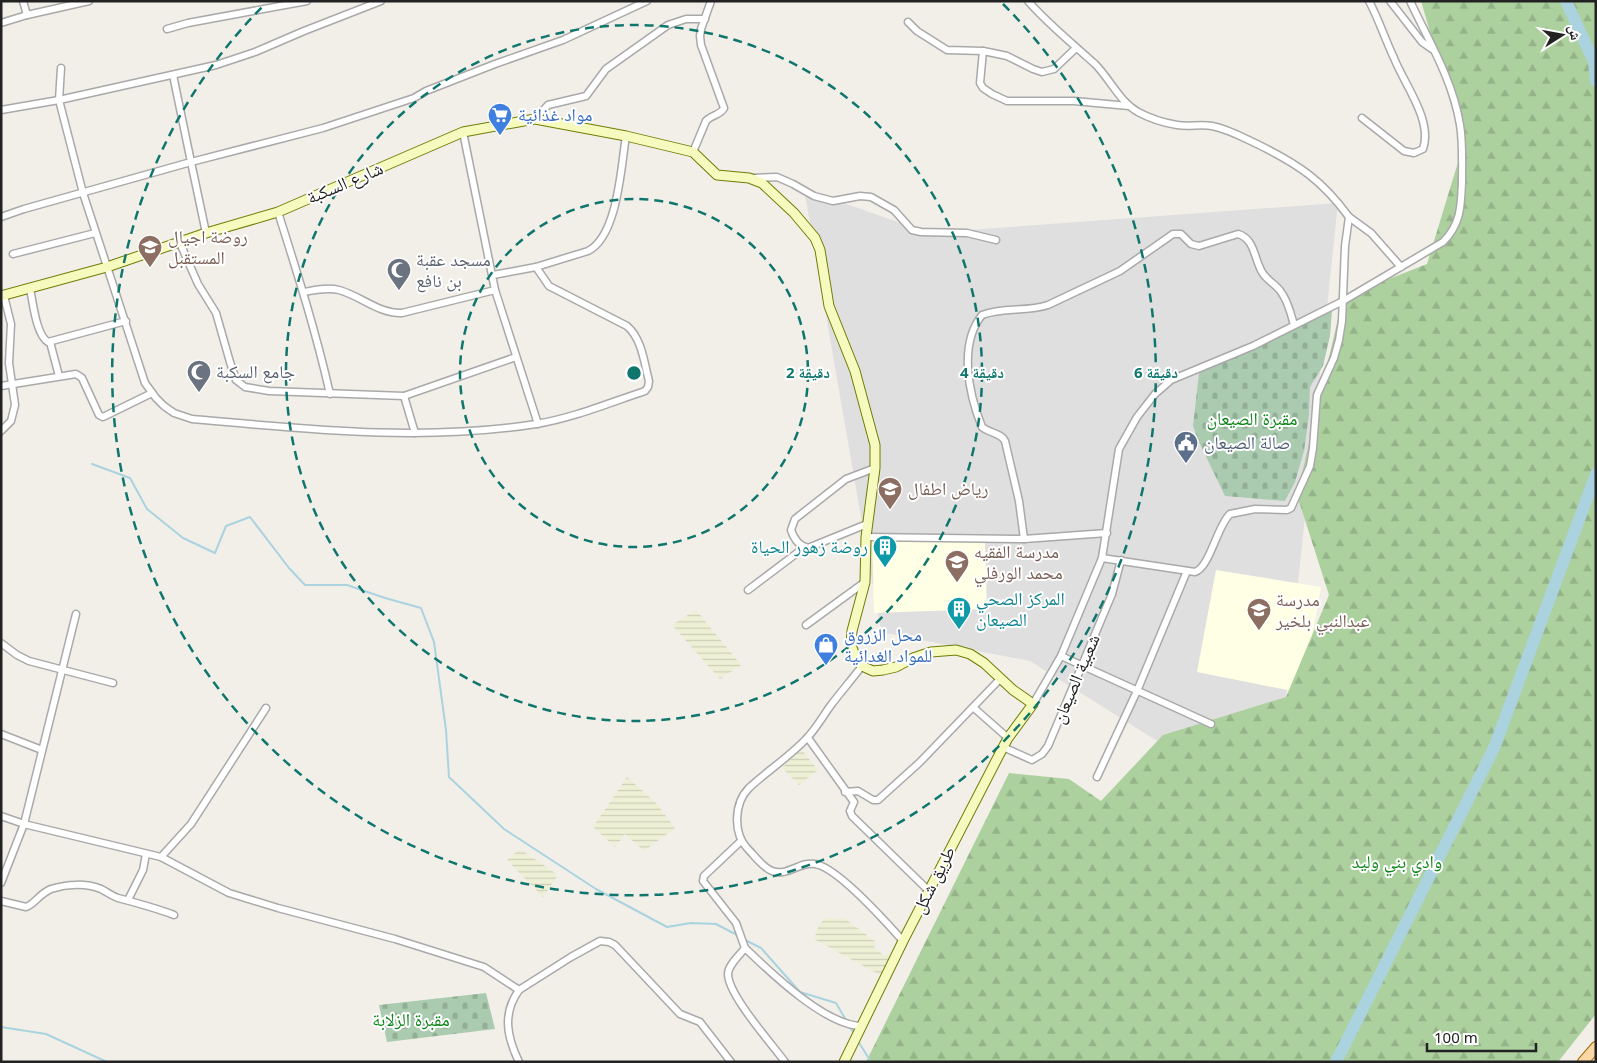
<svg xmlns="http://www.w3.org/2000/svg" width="1597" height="1063" font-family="'Noto Sans','Noto Naskh Arabic',sans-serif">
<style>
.residential{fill:#e0dfdf}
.education{fill:#ffffe5}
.farmland{fill:url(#farmland-rules)}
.forest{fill:url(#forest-firs)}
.cemetery{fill:url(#cemetery-stones)}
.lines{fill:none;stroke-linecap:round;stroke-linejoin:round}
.stream{stroke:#aad3df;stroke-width:2}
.river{stroke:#aad3df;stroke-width:12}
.minor-casing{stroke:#a9a9a9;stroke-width:9}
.secondary-casing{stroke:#707d05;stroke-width:11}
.primary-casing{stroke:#a06b00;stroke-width:12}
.minor{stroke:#fff;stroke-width:6}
.secondary{stroke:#f7fabf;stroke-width:9}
.primary{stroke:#fcd6a4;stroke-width:10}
.ring{fill:none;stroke:#0f766e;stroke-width:2.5;stroke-dasharray:9 6}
.labels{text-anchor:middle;stroke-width:4;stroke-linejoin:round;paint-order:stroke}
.shop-label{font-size:18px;fill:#366cbe;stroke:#fff;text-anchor:start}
.street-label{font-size:18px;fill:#222;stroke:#fff}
.education-label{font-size:18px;fill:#785e54;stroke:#fff;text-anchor:start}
.worship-label{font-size:18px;fill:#5b616d;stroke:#fff;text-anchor:start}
.park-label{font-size:18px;fill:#0c8416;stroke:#fff}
.service-label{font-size:18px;fill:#4e5e75;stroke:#fff;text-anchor:start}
.culture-label{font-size:18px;fill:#0d838f;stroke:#fff;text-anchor:end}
.centre{fill:#0f766e;stroke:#fff;stroke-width:2.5}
.ring-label{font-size:15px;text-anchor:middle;font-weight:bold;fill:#0f766e;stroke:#fff;stroke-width:4;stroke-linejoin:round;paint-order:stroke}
</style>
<defs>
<pattern id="farmland-rules" width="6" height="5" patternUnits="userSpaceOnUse" patternTransform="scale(1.25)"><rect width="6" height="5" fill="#eef0d5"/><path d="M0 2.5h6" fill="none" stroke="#ccceb7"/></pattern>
<pattern id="forest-firs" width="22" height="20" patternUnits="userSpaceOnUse" patternTransform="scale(1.25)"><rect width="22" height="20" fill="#add19e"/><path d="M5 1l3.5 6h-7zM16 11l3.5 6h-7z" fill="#95b388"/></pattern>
<pattern id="cemetery-stones" width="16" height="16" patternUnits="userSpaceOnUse" patternTransform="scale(1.25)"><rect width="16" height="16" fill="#aacbaf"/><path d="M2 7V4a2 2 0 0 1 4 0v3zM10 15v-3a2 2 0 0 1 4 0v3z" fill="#92ae96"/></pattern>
</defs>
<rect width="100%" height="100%" fill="#f2efe9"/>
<!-- residential -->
<path class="residential" d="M804,189L929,233L1338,203L1286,697L1157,741L1030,661L881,632Z"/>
<!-- education -->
<g class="education">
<path d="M872,539L985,542L987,609L874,613Z"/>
<path d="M1216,570L1321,587L1302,693L1197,672Z"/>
</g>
<!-- farmland -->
<g class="farmland">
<path d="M696,610L741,665L720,679L672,625Z"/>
<path d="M801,749L818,770L799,785L782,768Z"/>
<path d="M627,777L655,802L675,828L644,851L625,834L615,847L593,827Z"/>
<path d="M520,849L558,875L543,897L507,860Z"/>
<path d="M827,917L833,919L844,918L876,942L874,948L885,956L887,955L893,958L885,975L881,973L880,975L814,939L819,925Z"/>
</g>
<!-- forest -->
<path class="forest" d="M1421,1H1596V1014L1558,1062H866L1009,773L1069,779L1101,801L1163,735L1286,697L1329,595L1297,495L1343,297L1427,264L1463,146Z"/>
<!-- cemetery -->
<g class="cemetery">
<path d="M1332,311L1330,336L1323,366L1310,387L1309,415L1304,451L1295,482L1285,501L1225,496L1199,442L1193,426L1199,373Z"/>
<path d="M486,993L495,1029L387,1042L379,1005Z"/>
</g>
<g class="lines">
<!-- stream -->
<g class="stream">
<path d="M92,464L130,478L147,509L183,538L215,553L226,526L250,517L289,568L305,585H347L385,598L421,608L434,642L446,730L449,777L504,829L596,889L667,927L691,923L716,924L739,936"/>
<path d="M743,939L761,948L800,992L836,1003L846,1020"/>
<path d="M849,1026L855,1035"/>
<path d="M1,1027L46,1034L107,1062"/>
<path d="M858,1041L871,1062"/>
</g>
<!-- river -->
<g class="river">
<path d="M1566,1L1594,62L1596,81"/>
<path d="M1336,1062L1494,748L1596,474"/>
</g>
<defs>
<g id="minor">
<path d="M23,1L27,15"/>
<path d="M1028,1C1048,24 1072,43 1095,64C1110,79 1119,101 1138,112C1149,118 1165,123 1177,125C1189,127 1200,124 1212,126C1228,129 1242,137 1257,144C1298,164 1322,180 1349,217L1345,246L1342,321L1339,340L1334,358L1317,395L1313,448L1310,466L1291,508L1287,510L1255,509L1230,514C1217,526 1210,567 1195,572L1102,558"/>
<path d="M1390,1L1422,42L1432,49"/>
<path d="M908,22L917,31L947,50L983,51L993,53L1007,56L1033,69L1042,72L1054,69L1076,48"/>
<path d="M1,23L27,15L89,1"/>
<path d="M167,29L188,23L307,1"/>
<path d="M983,51L980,83L983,88L992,94L1007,101H1074L1129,106"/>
<path d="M61,68L59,100L83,193L145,383L156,398L164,406L174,413L192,419C306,429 422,442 536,424C573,418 609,403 645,391L648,387L649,381C644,362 642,339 627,326L549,286L536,267"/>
<path d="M1,110L59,100L216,65L255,52L304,31L381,1"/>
<path d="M1362,118L1404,151L1414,153L1423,149C1433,120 1404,84 1394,58C1385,39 1379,20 1369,1"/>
<path d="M535,119L548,105L586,96L606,69L668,25L686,19H705"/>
<path d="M463,132L495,290L538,424"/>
<path d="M693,152L706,121C711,115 721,115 724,108L701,45L700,36L701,29L711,1"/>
<path d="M753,178L777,177L793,184L814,196L833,201L860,196L871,197L894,210L912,230L921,232L967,233L996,240"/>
<path d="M278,212C297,272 316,332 330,394"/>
<path d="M1,217L24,209L191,162L173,75"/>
<path d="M1349,217L1371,233L1401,267"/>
<path d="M206,233L191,162L323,128L414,98L426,91L495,64L563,40L647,1"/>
<path d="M180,243L198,284L216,313L230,362L236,380L245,387L269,391L404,396L516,357"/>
<path d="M13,254L95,233"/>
<path d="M493,275L536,267L588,251C618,236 621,166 626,136"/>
<path d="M30,289C33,302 36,335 48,342L126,321"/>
<path d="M304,292C315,290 328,287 339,290C361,296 379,314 402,313L495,290"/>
<path d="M50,342L59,376"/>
<path d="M1,386L76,374L82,378L99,415L103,417L152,393"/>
<path d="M404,396L415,433"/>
<path d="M1,431L11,421L15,405L9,363L11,324L4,296"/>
<path d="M867,524L808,548C799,546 794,539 791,530L795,519L846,479L875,468"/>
<path d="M1107,533L1024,539L1019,501L1005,441C1001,433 989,433 982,427C969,395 958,345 982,315C1003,307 1027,312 1048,305L1120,271L1173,234H1181L1191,244L1199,246L1238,234C1255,239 1254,259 1262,272C1267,281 1276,284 1281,292C1288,301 1291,314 1294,325"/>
<path d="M866,537L1024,539"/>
<path d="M748,590L805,547"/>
<path d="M806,625L865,582"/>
<path d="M1,643L17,655L29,661L113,683"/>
<path d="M1061,656L1211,724"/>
<path d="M862,666C852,679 841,692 831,705C823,716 816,729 806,739C789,757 767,771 749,788C734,803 733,833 747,848C754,855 762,867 772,871C787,877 800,861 815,864C837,867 887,923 903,941"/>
<path d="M1033,704L1061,656L1102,558L1119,449L1137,417L1155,394L1171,380L1253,346L1343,301L1443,242C1461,224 1461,206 1462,182C1462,163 1463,143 1460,125C1453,81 1429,41 1410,1"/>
<path d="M974,708L1008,738"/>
<path d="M1,734L42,750"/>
<path d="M808,738L854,802L850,811L852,816L929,891"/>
<path d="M1003,747L1032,760L1042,754L1048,746L1112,594L1121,560"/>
<path d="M1097,777L1137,691L1187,571"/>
<path d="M845,792L858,791L873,800H878L919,763L1001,678"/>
<path d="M1,816L24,824L161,857L229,893L278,908L395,939L484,967L519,990"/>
<path d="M741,841L704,876L703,881L736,923L745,948C740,955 728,965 728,974C728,995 772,1044 785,1062"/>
<path d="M161,857L191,824L266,708"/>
<path d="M1,883L24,824L76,614"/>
<path d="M128,900L143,870L146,854"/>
<path d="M1,901L26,907C35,904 39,894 51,889C67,884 86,883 101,889C107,892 112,896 118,898C137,903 156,908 174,915"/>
<path d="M745,948C771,973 826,1026 862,1026"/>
<path d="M519,1062C507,1037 502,1014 519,990L571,957L600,941L609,942L615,945L680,1014L700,1022L731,1062"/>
</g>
<path id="secondary" d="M1,296L107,267L206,233L278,212L463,132L535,119L626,136L693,152L717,175L749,178L762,183L794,213L815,238L820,250L829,306L855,371L875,445V468L866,537L865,582L852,631L851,645L856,658L862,666L873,671L883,670L896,667L913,658L931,652L956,650L970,654L984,663L1013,690L1033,704L1008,738L998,757L903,941L844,1062"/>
<path id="primary" d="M1583,1062L1596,1047"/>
</defs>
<!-- minor casing -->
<use href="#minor" class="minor-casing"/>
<!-- secondary casing -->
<use href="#secondary" class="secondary-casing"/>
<!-- primary casing -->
<use href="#primary" class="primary-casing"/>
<!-- minor -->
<use href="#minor" class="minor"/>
<!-- secondary -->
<use href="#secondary" class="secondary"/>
<!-- primary -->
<use href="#primary" class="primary"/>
</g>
<!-- distance rings -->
<g class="ring">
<circle cx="634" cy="373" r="174"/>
<circle cx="634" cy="373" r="348"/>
<path d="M1003 4A522 522 0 1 1 265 4"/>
</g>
<!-- icons -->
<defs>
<symbol id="supermarket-pin" viewBox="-11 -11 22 30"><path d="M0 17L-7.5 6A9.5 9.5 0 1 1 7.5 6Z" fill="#3f7fe0" stroke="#fff"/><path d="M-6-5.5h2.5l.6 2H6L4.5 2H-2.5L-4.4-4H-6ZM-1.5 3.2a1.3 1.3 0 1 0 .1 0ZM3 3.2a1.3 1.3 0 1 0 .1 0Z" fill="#fff"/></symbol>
<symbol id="school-pin" viewBox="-11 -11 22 30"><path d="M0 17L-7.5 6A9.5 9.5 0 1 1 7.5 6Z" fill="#8d6e63" stroke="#fff"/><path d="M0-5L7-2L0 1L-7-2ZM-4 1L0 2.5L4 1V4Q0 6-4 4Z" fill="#fff"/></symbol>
<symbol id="mosque-pin" viewBox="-11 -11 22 30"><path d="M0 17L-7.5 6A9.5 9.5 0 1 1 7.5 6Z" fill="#6b7280" stroke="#fff"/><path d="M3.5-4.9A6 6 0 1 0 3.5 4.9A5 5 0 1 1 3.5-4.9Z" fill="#fff"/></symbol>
<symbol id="civic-pin" viewBox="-11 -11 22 30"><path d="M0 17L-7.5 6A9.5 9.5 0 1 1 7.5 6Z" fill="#5c6f8a" stroke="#fff"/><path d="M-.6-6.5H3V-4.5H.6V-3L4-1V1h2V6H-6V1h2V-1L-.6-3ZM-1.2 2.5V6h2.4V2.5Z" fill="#fff"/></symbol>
<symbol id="building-pin" viewBox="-11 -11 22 30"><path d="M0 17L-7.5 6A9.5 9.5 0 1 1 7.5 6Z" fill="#0f9aa8" stroke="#fff"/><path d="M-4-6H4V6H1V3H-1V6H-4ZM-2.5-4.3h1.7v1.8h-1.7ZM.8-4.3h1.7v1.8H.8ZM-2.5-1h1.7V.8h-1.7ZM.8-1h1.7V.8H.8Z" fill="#fff"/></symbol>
<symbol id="shop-pin" viewBox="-11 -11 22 30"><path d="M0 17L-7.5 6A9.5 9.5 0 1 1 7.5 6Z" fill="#3f7fe0" stroke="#fff"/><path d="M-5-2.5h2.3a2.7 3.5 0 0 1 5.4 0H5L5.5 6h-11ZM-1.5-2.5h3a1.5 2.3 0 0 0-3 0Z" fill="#fff"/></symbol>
</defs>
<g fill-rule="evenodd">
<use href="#supermarket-pin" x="486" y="101" width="28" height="38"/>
<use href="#school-pin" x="136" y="233" width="28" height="38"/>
<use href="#mosque-pin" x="385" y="256" width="28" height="38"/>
<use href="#mosque-pin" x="185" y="358" width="28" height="38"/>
<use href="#civic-pin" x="1172" y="429" width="28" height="38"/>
<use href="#school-pin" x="876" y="475" width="28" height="38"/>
<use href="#building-pin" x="871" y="533" width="28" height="38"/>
<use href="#school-pin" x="943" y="548" width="28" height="38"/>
<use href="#building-pin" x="945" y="595" width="28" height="38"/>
<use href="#school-pin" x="1245" y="596" width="28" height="38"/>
<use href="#shop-pin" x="812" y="631" width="28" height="38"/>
</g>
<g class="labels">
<!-- shop labels -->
<g class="shop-label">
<text x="518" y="121">مواد غذائية</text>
<text x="844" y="641">محل الزروق<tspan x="844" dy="21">للمواد الغدائية</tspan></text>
</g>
<!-- street labels -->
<g class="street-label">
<text transform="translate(345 183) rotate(-23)" y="6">شارع السكبة</text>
<text transform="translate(1076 679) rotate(-67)" y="6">شعبية الصيعان</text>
<text transform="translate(934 880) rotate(-63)" y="6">طريق شكل</text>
</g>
<!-- education labels -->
<g class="education-label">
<text x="168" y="243">روضة اجيال<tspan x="168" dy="21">المستقبل</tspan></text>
<text x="908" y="495">رياض اطفال</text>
<text x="974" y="558">مدرسة الفقيه<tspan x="974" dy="21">محمد الورفلي</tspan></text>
<text x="1276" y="606">مدرسة<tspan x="1276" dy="21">عبدالنبي بلخير</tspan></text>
</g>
<!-- worship labels -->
<g class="worship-label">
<text x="416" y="266">مسجد عقبة<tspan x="416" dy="21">بن نافع</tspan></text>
<text x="216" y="378">جامع السكبة</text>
</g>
<!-- park labels -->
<g class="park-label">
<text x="1252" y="425">مقبرة الصيعان</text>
<text x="1397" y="868">وادي بني وليد</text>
<text x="411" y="1026">مقبرة الزلابة</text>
</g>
<!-- service labels -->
<g class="service-label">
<text x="1204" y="449">صالة الصيعان</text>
</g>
<!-- culture labels -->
<g class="culture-label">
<text x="868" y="553">روضة زهور الحياة</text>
<text x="976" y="605" text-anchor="start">المركز الصحي<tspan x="976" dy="21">الصيعان</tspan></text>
</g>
</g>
<circle cx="634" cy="373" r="8" class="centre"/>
<g class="ring-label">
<text x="808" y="378">2 دقيقة</text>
<text x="982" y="378">4 دقيقة</text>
<text x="1156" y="378">6 دقيقة</text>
</g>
<!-- border -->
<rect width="1597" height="1063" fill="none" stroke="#222222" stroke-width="5"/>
<!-- north arrow -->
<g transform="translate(1562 35) rotate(79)" stroke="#ffffff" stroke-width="4" paint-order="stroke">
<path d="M0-4L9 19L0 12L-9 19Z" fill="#222222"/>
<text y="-8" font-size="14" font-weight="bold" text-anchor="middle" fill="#222222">ش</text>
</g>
<!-- scale -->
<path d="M1427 1043v8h109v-8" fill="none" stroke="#222222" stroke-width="2.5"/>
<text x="1434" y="1043" font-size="15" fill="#222222" stroke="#ffffff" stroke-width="4" paint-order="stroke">100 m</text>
</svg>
